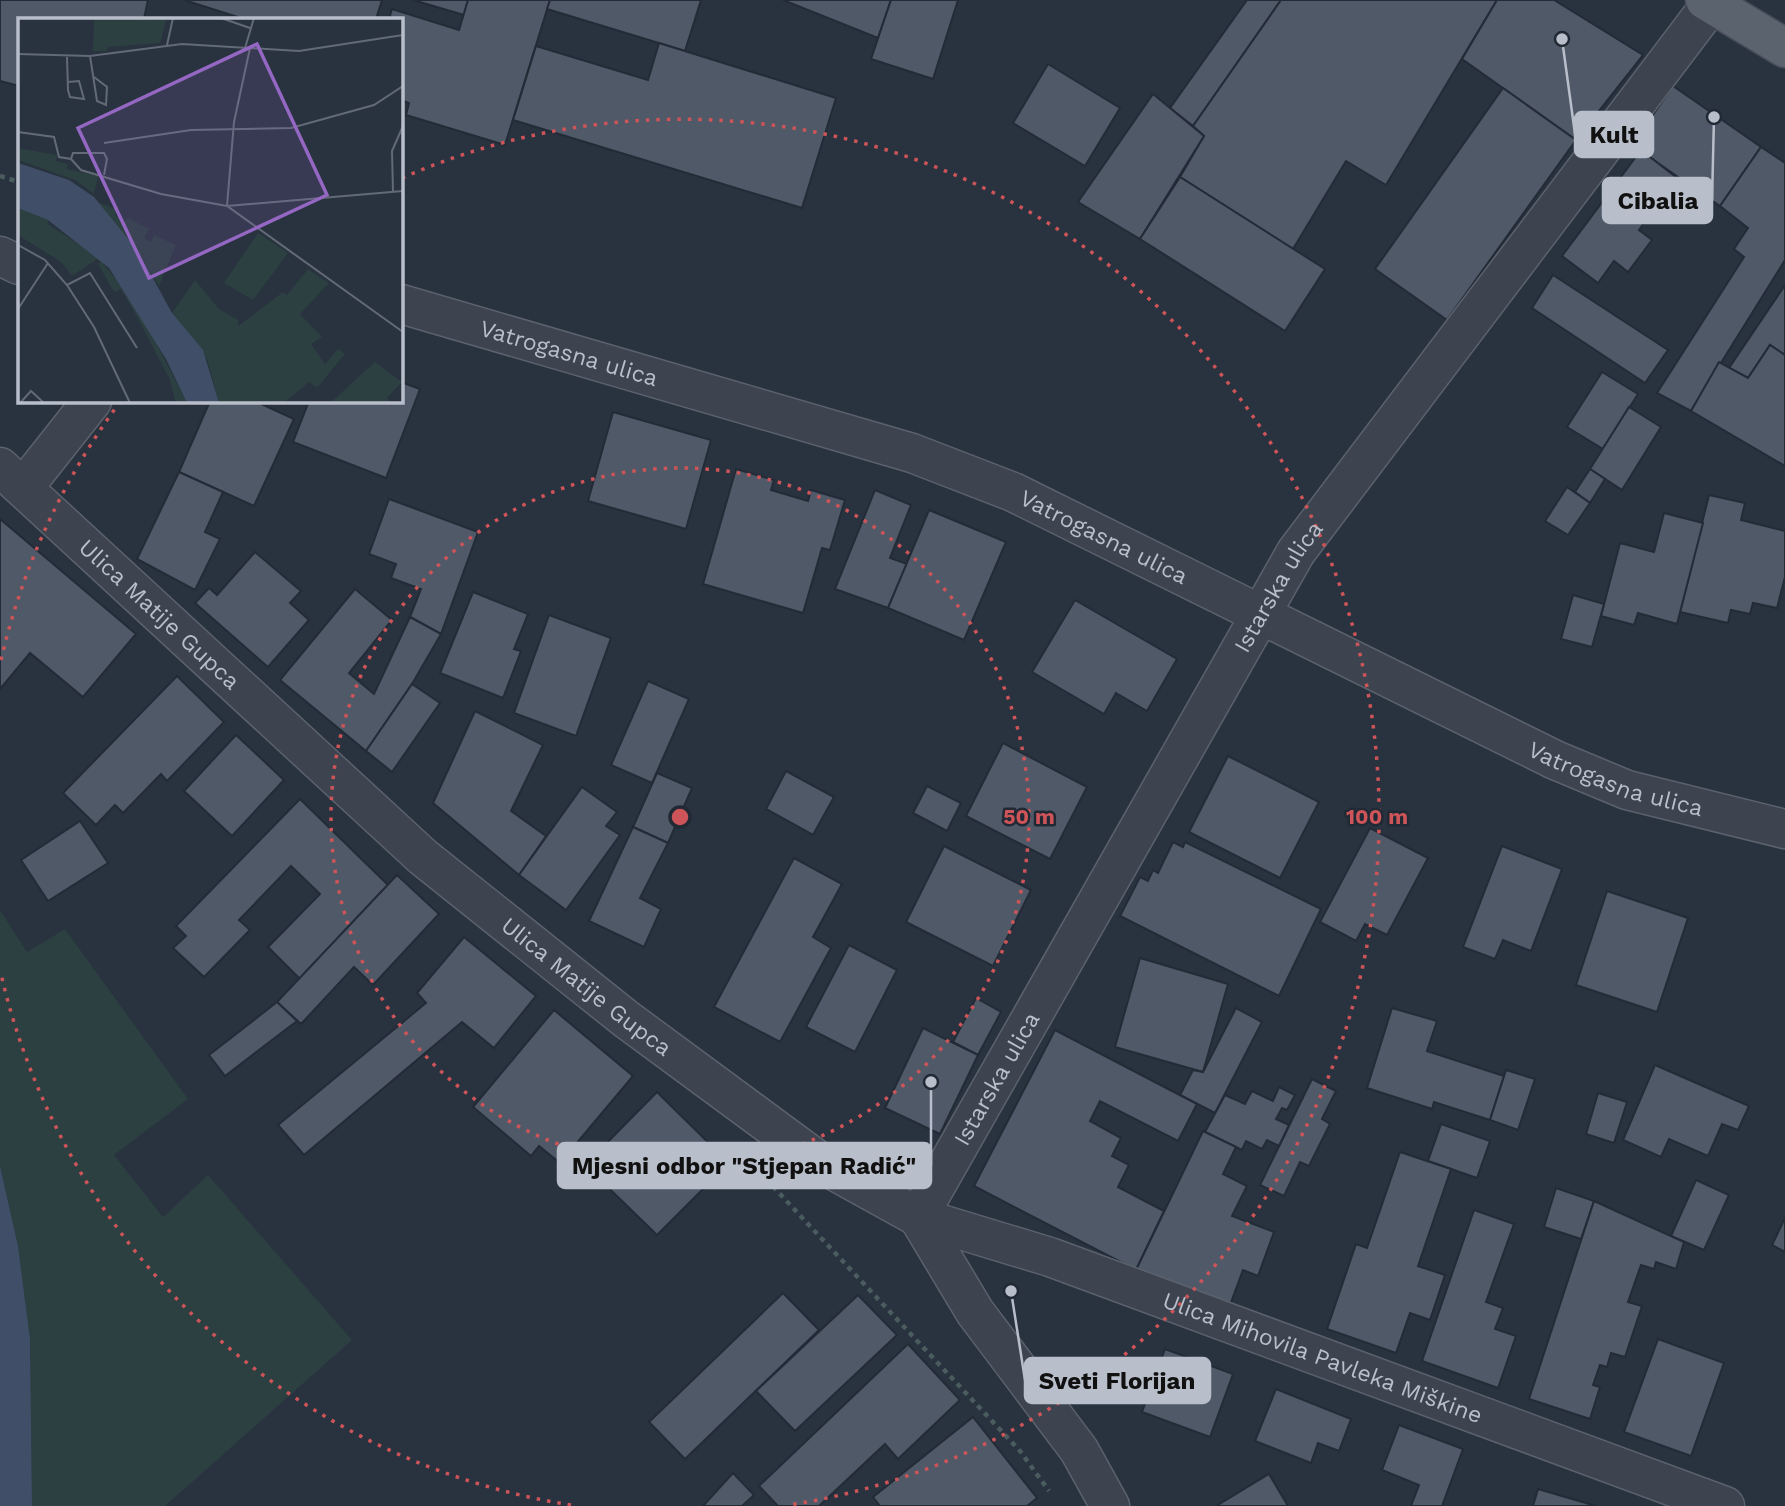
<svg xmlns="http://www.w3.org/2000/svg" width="1785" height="1506" font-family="'Work Sans',sans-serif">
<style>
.green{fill:#2c3f41}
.water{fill:#404f67}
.building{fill:#4f5968;stroke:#232b37;stroke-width:2}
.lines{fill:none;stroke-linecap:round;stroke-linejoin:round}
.minor-casing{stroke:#5b626d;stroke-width:41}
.major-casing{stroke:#464d59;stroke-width:41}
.path{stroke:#4b5c5f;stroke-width:4.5;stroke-dasharray:5 5;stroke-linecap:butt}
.minor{stroke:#3d444f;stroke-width:38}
.major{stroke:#5b636f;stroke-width:38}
.ring{fill:none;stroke:#cd5559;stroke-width:3.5;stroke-dasharray:3.5 7}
.labels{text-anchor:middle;stroke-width:5;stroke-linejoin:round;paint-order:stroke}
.street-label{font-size:23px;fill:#b9bfca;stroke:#212935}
.inset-road{fill:none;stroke:#636a77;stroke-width:2}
.view{fill:#9467c3;fill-opacity:0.15;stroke:#9467c3;stroke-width:3.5}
.inset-edge{fill:none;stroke:#b9bfca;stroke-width:3.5}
.centre{fill:#cd5559;stroke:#212935;stroke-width:3.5}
.ring-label{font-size:21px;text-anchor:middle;font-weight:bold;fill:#cd5559;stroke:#212935;stroke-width:5;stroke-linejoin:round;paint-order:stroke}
.leader{fill:none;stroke:#b9bfca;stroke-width:2.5}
.callout-dot{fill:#b9bfca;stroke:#212935;stroke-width:2.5}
.callout{fill:#b9bfca;stroke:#b9bfca;stroke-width:2.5}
.callout-label{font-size:24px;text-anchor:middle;font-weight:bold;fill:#111}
</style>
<rect width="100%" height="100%" fill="#29323f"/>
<!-- green -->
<path class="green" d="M0,910L27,952L65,929L188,1099L114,1155L163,1217L208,1175L352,1340L165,1506H32L30,1339L18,1246L0,1166Z"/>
<!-- water -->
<path class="water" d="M0,1166L18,1246L30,1339L32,1506H0Z"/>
<!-- building -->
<g class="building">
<path d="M0,0H148L144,19H19V86L0,81Z"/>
<path d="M184,0H382L376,19H244Z"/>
<path d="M413,0H468L464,15Z"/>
<path d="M468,0H550L505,145L406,115L409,103L401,100V19H389L392,9L459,30Z"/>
<path d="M550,0H701L685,51L547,9Z"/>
<path d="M783,0H891L878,38Z"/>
<path d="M891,0H958L933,79L871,59Z"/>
<path d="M1247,0H1281L1193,126L1170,108Z"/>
<path d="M1281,0H1497L1386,185L1346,161L1293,249L1180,177L1204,136L1193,126Z"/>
<path d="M1497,0H1554L1643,55L1576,140L1462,59Z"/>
<path d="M659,43L836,98L802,208L513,120L536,46L648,80Z"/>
<path d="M1048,64L1120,108L1085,166L1013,123Z"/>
<path d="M1673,86L1761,147L1720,206L1632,145Z"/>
<path d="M1503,88L1576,140L1447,320L1375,269Z"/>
<path d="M1153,94L1204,136L1140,239L1078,202Z"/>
<path d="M1761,147L1785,163V260L1691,411L1657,393L1744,257L1734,249L1748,228L1720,206Z"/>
<path d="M1641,150L1677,178L1639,230L1652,240L1628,272L1614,261L1598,283L1562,256Z"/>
<path d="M1180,177L1325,269L1285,331L1140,239Z"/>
<path d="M1553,275L1668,350L1645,383L1532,308Z"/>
<path d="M1785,285V355L1770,345L1748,378L1729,368Z"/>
<path d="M1770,345L1785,355V466L1691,411L1719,362L1748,378Z"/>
<path d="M1602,372L1638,394L1603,449L1567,427Z"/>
<path d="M401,382L420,389L386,478L293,442L309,401H401Z"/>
<path d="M210,401H255L294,419L254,506L179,472Z"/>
<path d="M1629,407L1661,427L1622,490L1590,469Z"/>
<path d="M613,412L711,440L686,529L588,501Z"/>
<path d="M736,469L774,480L771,490L808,501L811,490L845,500L830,550L822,548L803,613L703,584Z"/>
<path d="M1590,469L1605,479L1590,503L1575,492Z"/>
<path d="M179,472L223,492L205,532L220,539L195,590L137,559Z"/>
<path d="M1567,487L1590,503L1568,535L1545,521Z"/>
<path d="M875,490L911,505L890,558L907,564L888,608L835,589Z"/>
<path d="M1709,495L1745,503L1741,520L1785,531V577L1777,608L1753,603L1750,614L1731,610L1728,623L1680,612Z"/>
<path d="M389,499L478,532L441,634L410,617L421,589L391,578L396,564L369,554Z"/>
<path d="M929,510L1006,542L964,640L888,608Z"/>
<path d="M1664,513L1703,523L1677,624L1638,613L1634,625L1601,616L1620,543L1654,552Z"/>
<path d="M0,519L136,634L83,697L30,653L0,689Z"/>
<path d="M255,552L301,591L290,603L309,620L268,667L195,603L209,588L217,595Z"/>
<path d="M355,589L392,620L349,673L374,694L410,617L441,634L412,684L366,751L280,680Z"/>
<path d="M473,592L528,614L514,649L521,651L503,698L440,673Z"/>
<path d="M1573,595L1604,604L1592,647L1561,639Z"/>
<path d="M1075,600L1177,659L1147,711L1116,693L1104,714L1032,672Z"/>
<path d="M549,615L611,638L576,736L514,713Z"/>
<path d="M177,676L224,722L167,781L161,774L123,813L115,805L96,825L63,793Z"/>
<path d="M648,681L689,699L652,783L611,765Z"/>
<path d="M412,684L440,703L392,772L366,751Z"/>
<path d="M475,711L543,745L511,811L546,836L519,875L433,803Z"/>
<path d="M236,735L284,780L232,836L184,791Z"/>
<path d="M1003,743L1087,787L1050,859L966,816Z"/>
<path d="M1228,756L1319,802L1280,878L1189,832Z"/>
<path d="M786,771L834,797L813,835L766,809Z"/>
<path d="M657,773L692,788L668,843L633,827Z"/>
<path d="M927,786L961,803L947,831L913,813Z"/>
<path d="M582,787L617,812L606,826L620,835L566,910L519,875Z"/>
<path d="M300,799L388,885L300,979L268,947L320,894L291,866L239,920L250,930L204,977L173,948L186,936L176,926Z"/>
<path d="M80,821L108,863L48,901L21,860Z"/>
<path d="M633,827L668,843L640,898L661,909L644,947L589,921Z"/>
<path d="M1370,828L1428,858L1387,935L1365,924L1356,941L1320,922Z"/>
<path d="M1173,842L1183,847L1185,842L1321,909L1279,996L1120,916L1140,877L1148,881L1153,870L1158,873Z"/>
<path d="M944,846L1031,890L993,966L906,922Z"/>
<path d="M1502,846L1562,869L1531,951L1503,940L1495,959L1463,947Z"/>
<path d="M794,858L842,884L813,937L831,948L780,1042L714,1007Z"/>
<path d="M397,875L439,914L373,985L354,967L301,1024L277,1002Z"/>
<path d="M1607,891L1688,918L1657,1012L1576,985Z"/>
<path d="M464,937L536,996L494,1048L462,1022L304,1155L278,1125L426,1003L417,993Z"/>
<path d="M849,945L897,970L855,1052L806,1027Z"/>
<path d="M1140,958L1228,984L1203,1072L1115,1047Z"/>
<path d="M976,998L1001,1012L978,1055L953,1042Z"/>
<path d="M277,1002L297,1021L225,1076L209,1055Z"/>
<path d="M1236,1008L1262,1022L1215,1113L1180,1095L1193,1070L1203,1072Z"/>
<path d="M1392,1008L1437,1021L1427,1051L1504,1076L1490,1120L1434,1102L1432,1109L1367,1088Z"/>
<path d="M554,1010L633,1076L560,1163L539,1146L531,1156L473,1107Z"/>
<path d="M923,1028L978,1055L940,1134L885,1108Z"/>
<path d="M1055,1030L1197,1104L1178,1141L1100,1101L1090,1121L1121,1138L1112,1156L1129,1165L1118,1187L1164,1211L1136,1270L974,1186Z"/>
<path d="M1655,1065L1749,1106L1738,1130L1722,1124L1708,1156L1669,1139L1661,1157L1623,1140Z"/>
<path d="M1506,1070L1535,1079L1518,1130L1490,1120Z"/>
<path d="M1312,1079L1336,1091L1322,1119L1330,1124L1309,1166L1300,1162L1284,1196L1260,1185Z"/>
<path d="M1279,1087L1295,1095L1287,1110L1282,1108L1276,1119L1289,1125L1279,1146L1267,1140L1262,1149L1246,1141L1242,1150L1205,1132L1225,1095L1245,1104L1252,1091L1273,1101Z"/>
<path d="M657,1092L729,1163L657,1235L585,1165Z"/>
<path d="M1598,1093L1627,1102L1614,1143L1586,1134Z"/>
<path d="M1441,1124L1490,1141L1477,1178L1428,1161Z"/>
<path d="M1203,1131L1236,1147L1223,1174L1247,1186L1232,1216L1274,1232L1258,1276L1243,1270L1230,1305L1136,1270Z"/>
<path d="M1400,1152L1451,1169L1418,1266L1445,1275L1430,1320L1410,1313L1396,1353L1327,1329L1356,1244L1367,1248Z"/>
<path d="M1696,1180L1729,1195L1704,1250L1671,1236Z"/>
<path d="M1556,1188L1594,1201L1581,1239L1544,1227Z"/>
<path d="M1594,1201L1684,1242L1676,1269L1656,1262L1654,1269L1641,1265L1628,1302L1642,1306L1625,1357L1611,1353L1607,1367L1600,1365L1593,1385L1600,1387L1590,1419L1529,1399Z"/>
<path d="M1474,1210L1514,1224L1486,1302L1503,1308L1495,1329L1516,1336L1498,1388L1422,1361Z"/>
<path d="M1785,1218V1252L1772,1245Z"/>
<path d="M783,1293L819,1330L685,1459L649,1422Z"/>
<path d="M858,1295L897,1335L795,1431L756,1391Z"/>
<path d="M1658,1339L1724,1363L1691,1456L1624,1432Z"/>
<path d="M908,1344L960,1400L898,1459L885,1444L819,1506H778L759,1486Z"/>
<path d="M1165,1349L1233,1374L1210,1437L1142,1412Z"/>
<path d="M1276,1389L1351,1419L1339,1451L1318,1443L1311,1463L1255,1441Z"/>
<path d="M973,1417L1037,1498L1027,1506H880L873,1497Z"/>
<path d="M1399,1425L1463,1449L1442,1506H1411L1419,1485L1382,1470Z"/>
<path d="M733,1473L754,1495L742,1506H703Z"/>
<path d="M1269,1474L1288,1506H1216Z"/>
<path d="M1538,1489L1596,1506H1533Z"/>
</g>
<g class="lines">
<defs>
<g id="minor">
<path d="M0,256L19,265"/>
<path id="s1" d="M401,304L912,453L1013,492L1555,760L1627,790L1785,829"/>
<path id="s2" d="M0,467L423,857L626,1019L824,1165L918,1217L1050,1257L1725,1506"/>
<path d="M24,487L92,401"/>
<path id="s3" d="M918,1217L1296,552L1711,4"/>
<path d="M918,1217L975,1312L1079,1450L1110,1506"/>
</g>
<path id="major" d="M1705,0L1785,48"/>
</defs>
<!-- minor casing -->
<use href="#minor" class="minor-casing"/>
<!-- major casing -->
<use href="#major" class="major-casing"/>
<!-- path -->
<g class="path">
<path d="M0,176L19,182"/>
<path d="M766,1179L1020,1451L1049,1491"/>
</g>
<!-- minor -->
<use href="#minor" class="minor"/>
<!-- major -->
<use href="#major" class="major"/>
</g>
<!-- distance rings -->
<g class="ring">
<circle cx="680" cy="817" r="349"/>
<path d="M571 1505A697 697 0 0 1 1 974M1 660A697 697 0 0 1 120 402M402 178A697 697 0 1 1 789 1505"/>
</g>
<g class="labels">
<!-- street labels -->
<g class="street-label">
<text dy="8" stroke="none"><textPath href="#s1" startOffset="175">Vatrogasna ulica</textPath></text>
<text dy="8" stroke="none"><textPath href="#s1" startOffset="742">Vatrogasna ulica</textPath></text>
<text dy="8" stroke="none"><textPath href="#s3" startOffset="726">Istarska ulica</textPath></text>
<text dy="8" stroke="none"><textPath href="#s2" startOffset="217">Ulica Matije Gupca</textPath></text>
<text dy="8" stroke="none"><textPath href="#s1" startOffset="1309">Vatrogasna ulica</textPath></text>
<text dy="8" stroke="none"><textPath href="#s2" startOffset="784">Ulica Matije Gupca</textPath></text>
<text dy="8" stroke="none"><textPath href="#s3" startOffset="159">Istarska ulica</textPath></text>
<text dy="8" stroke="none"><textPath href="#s2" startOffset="1617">Ulica Mihovila Pavleka Miškine</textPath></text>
</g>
</g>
<!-- overview -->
<g transform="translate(18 18)">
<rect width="385" height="385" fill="#29323f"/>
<path d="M76,0H149L142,25L89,29V33H75ZM0,130L39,137L38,143L49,146V151L80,158L76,176L57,162L0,142ZM77,183L100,192L97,197L107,203L110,200L131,211L126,220L133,224L136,217L158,227L141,268L120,233ZM0,190L30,202V206L81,240L54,258L43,244L0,217ZM240,215L270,235L235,282L206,265ZM83,243L101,265L134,317L169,385H158L151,360L117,295L103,271L96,274L80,246ZM290,251L311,265L282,296L304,319L293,326L307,346L320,331L327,336L299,370L291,364L266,385H201L189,341L154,295L177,262L201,291L220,302V308L265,274L269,277ZM357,344L384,364L369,380L374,385H312Z" fill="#2c3f41"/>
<path d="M0,145L51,162L76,179L120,233L154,295L185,332L201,385H169L148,341L91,250L30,202L0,190Z" fill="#404f67"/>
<path class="inset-road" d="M203,0L232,10M149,27L155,0M227,30L236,0M0,36L72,38L164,26L281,33L385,17M72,38L79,83L88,87L89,69L76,59M49,39L50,72L52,79L66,81L61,63L50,64M0,114L36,119L41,139L53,141L63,152L143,176L209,188L385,314M86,125L173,112L273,110L356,87L385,68M53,141L55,135H86L89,141L86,157M375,174L374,133L385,108M209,188L385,173M209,188L216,104L232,30M0,227L27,242L49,267L76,309L112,385M49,267L72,255L119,330M0,291L30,245M2,385L13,373L26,385"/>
<path class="view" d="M239,26L309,177L131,260L60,110Z"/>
<rect width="385" height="385" class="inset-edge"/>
</g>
<circle cx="680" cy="817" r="10" class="centre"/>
<g class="ring-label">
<text x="1029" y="824">50 m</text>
<text x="1377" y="824">100 m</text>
</g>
<!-- callouts -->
<path class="leader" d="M1562 39L1575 134M1714 117L1712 201M931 1082L931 1166M1011 1291L1025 1380"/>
<g class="callout-dot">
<circle cx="1562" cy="39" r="7"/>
<circle cx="1714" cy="117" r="7"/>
<circle cx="931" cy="1082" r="7"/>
<circle cx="1011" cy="1291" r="7"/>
</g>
<g class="callout">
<rect x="1575" y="112" width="78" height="45" rx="7"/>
<rect x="1603" y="178" width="109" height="45" rx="7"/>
<rect x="558" y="1143" width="373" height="45" rx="7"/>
<rect x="1025" y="1358" width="185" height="45" rx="7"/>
</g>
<g class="callout-label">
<text x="1614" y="143">Kult</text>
<text x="1658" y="209">Cibalia</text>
<text x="744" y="1174">Mjesni odbor "Stjepan Radić"</text>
<text x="1117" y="1389">Sveti Florijan</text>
</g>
</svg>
